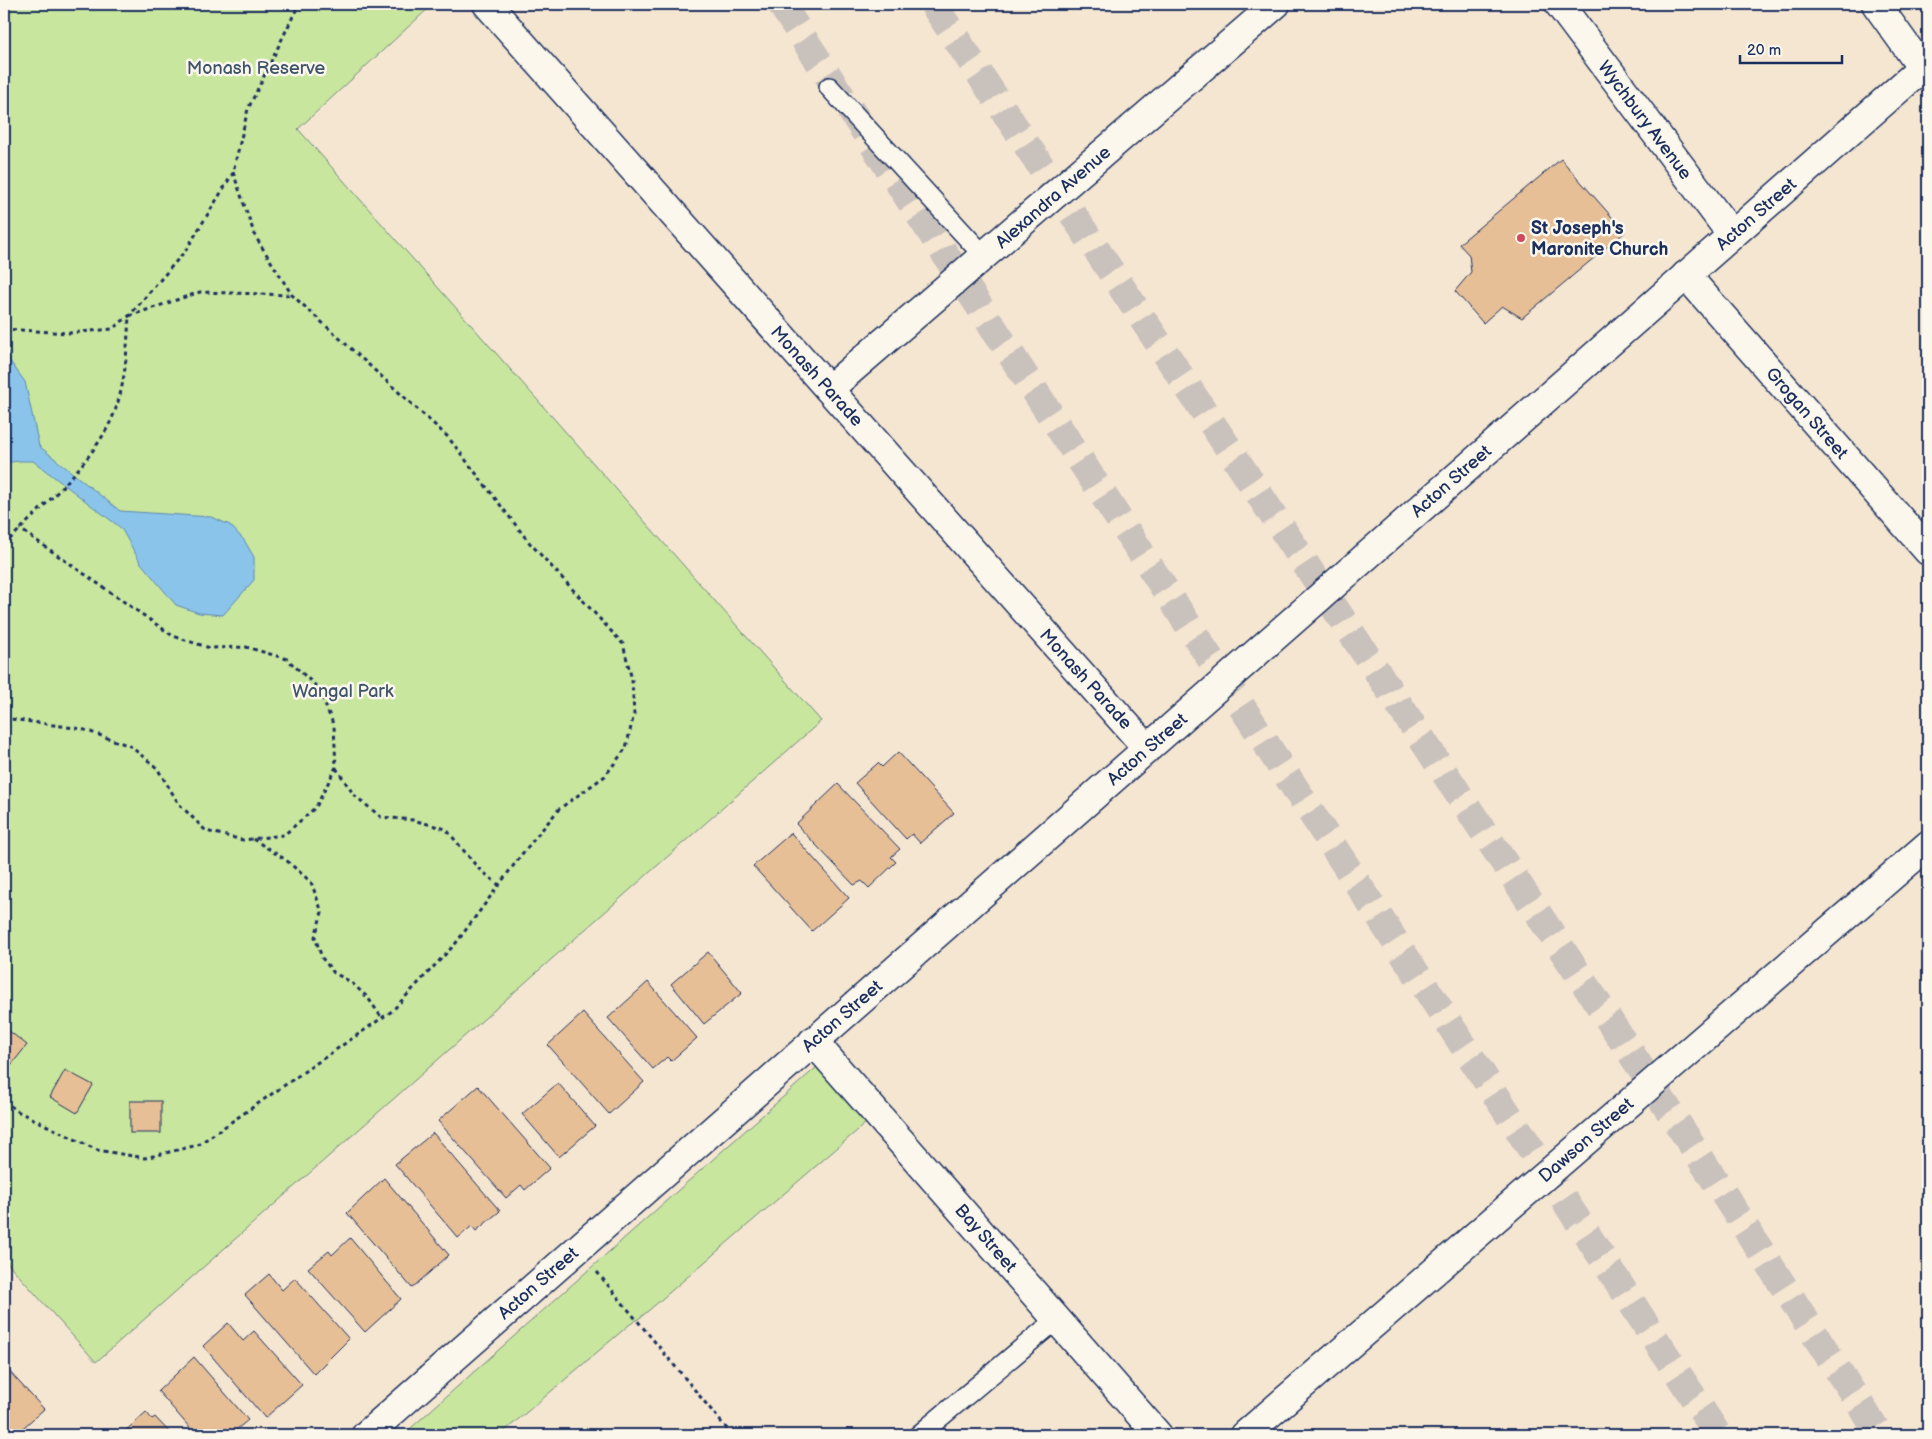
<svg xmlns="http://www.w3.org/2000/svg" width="1932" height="1439" font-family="'Balsamiq Sans',sans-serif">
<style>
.green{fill:#c8e69e;stroke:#728a7e}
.water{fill:#8bc4ea;stroke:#5e88b2}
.building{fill:#e6bf96;stroke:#1b2f5e}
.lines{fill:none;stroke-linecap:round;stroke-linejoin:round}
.highway-tunnel{stroke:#c9c1bb;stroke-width:28;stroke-dasharray:28 14;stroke-linecap:butt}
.lane-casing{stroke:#1b2f5e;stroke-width:22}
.street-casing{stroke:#1b2f5e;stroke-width:31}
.path{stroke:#1b2f5e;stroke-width:3;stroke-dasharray:4 4;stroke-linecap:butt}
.lane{stroke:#fbf7ec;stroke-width:19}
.street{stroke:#fbf7ec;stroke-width:28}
.poi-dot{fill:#d1495b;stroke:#fbf7ec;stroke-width:2}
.labels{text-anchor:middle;stroke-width:5;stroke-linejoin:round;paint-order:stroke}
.park-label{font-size:18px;fill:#3e546b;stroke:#fbf7ec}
.street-label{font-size:18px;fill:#1b2f5e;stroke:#fbf7ec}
.poi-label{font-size:18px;font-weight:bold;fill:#1b2f5e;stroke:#fbf7ec;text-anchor:start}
</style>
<rect width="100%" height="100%" fill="#f5e6d2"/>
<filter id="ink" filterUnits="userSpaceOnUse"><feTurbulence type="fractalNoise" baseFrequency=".02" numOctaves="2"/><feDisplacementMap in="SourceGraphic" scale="10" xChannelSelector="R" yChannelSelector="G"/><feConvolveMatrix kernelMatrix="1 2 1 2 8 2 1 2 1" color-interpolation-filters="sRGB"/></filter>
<g filter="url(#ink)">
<!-- green -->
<g class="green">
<path d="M4,4H433L298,129L821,721L96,1362L4,1259Z"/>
<path d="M819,1065L866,1123L641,1317L629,1325L500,1435H403Z"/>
</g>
<!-- water -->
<path class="water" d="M4,335L10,361L25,382L39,446L120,511L211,517L230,525L244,540L254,557V580L223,615L199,613L176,605L140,562L121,528L33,461H19L4,463Z"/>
<!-- building -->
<g class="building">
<path d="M1561,159L1625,232L1522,318L1502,306L1483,323L1455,291L1471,272L1469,255L1459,244Z"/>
<path d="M898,752L954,813L920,843L912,834L906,839L855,783L878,763L882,767Z"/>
<path d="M838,784L900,849L891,857L896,862L869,888L862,881L854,885L796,824Z"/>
<path d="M791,833L849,898L812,931L753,866Z"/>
<path d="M708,952L742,993L704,1024L671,984Z"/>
<path d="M648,982L697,1038L671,1061L667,1057L653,1069L608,1018Z"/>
<path d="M583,1013L644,1082L609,1114L548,1045Z"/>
<path d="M4,1027L27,1045L8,1069L4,1066Z"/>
<path d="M65,1070L93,1085L77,1113L50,1097Z"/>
<path d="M558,1083L595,1126L559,1157L522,1114Z"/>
<path d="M478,1086L550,1168L525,1190L521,1185L506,1198L438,1121Z"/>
<rect x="130" y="1101" width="31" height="32"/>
<path d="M433,1133L500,1211L476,1231L472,1226L458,1238L395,1164Z"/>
<path d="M384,1178L449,1255L412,1288L347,1213Z"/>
<path d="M350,1238L401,1299L365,1332L308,1268L329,1251L332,1255Z"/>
<path d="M269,1274L282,1290L295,1278L349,1339L314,1374L245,1295Z"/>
<path d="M228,1323L243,1341L254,1331L302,1385L265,1418L203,1346Z"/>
<path d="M194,1357L248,1420L230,1435H196L158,1391Z"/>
<path d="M7,1369L44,1409L15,1435H4V1372Z"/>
<path d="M146,1412L152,1419L155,1417L172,1435H121Z"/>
</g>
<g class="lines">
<!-- highway-tunnel -->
<g class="highway-tunnel">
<path d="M781,4L1189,626L1718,1435"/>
<path d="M933,4L1684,1133L1880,1435"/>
</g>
<defs>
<g id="lane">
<path d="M829,87L984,256"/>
<path d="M919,1435L1057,1319"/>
</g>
<g id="street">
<path d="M487,4L1147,748"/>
<path d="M1559,4L1732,235"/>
<path d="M1876,4L1922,68"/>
<path d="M1686,275L1928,551"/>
<path d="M829,389L1276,4"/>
<path d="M813,1041L1158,1435"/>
<path d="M366,1435L1928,63"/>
<path d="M1245,1435L1928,845"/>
</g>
</defs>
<!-- lane casing -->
<use href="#lane" class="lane-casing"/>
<!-- street casing -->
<use href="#street" class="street-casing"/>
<!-- path -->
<g class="path">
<path d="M4,329L70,333L112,329L129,316L186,250L233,173"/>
<path d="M4,545C40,509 98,458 115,411C126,381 127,348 129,316L200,292L292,295"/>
<path d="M4,717L11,719L82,729L130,746L157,768L179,804L206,831L243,840L284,835L316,807L336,767L334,726L318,688L287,659L246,647L210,648L173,636L20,529"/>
<path d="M336,768L354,795L381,817L413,820L446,829L478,868L499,885"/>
<path d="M253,839L286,860L311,882L322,912L315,937L322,958L334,973L351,982L368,998L382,1018"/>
<path d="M4,1101L19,1112L97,1150L145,1158L198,1145L392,1011L456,943L522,854L559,809L605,776L626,748L634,714L632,680L623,644L528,541L448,437L292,295L255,236L233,172L248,109L299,4"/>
<path d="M597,1272L732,1435"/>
</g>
<!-- lane -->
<use href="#lane" class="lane"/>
<!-- street -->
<use href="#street" class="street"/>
</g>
</g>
<!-- markers -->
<circle class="poi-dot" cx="1521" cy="238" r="5"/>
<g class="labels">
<!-- park labels -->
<g class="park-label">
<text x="256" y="74">Monash Reserve</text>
<text x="343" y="697">Wangal Park</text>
</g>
<!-- street labels -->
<g class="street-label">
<text transform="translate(1645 120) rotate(53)" y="6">Wychbury Avenue</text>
<text transform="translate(1053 197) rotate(-41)" y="6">Alexandra Avenue</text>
<text transform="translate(1756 214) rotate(-41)" y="6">Acton Street</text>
<text transform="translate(817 376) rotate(48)" y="6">Monash Parade</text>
<text transform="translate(1807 413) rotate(49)" y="6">Grogan Street</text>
<text transform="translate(1451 481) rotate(-41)" y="6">Acton Street</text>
<text transform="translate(1086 679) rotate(48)" y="6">Monash Parade</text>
<text transform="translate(1147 749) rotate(-41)" y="6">Acton Street</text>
<text transform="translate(842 1016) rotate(-41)" y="6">Acton Street</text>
<text transform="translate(1586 1140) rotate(-41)" y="6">Dawson Street</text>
<text transform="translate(986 1238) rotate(49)" y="6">Bay Street</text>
<text transform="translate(538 1283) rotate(-41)" y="6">Acton Street</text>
</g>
<!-- poi labels -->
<g class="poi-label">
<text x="1531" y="234">St Joseph's<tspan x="1531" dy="21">Maronite Church</tspan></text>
</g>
</g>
<!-- margin -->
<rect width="1932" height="1439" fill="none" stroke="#fbf7ec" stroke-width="20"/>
<rect x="10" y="10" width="1912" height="1419" fill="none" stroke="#1b2f5e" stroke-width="2" filter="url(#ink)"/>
<!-- scale -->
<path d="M1740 55v8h102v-8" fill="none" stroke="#1b2f5e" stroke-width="2.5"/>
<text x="1747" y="55" font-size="15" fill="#1b2f5e" stroke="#fbf7ec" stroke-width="4" paint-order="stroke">20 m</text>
</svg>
